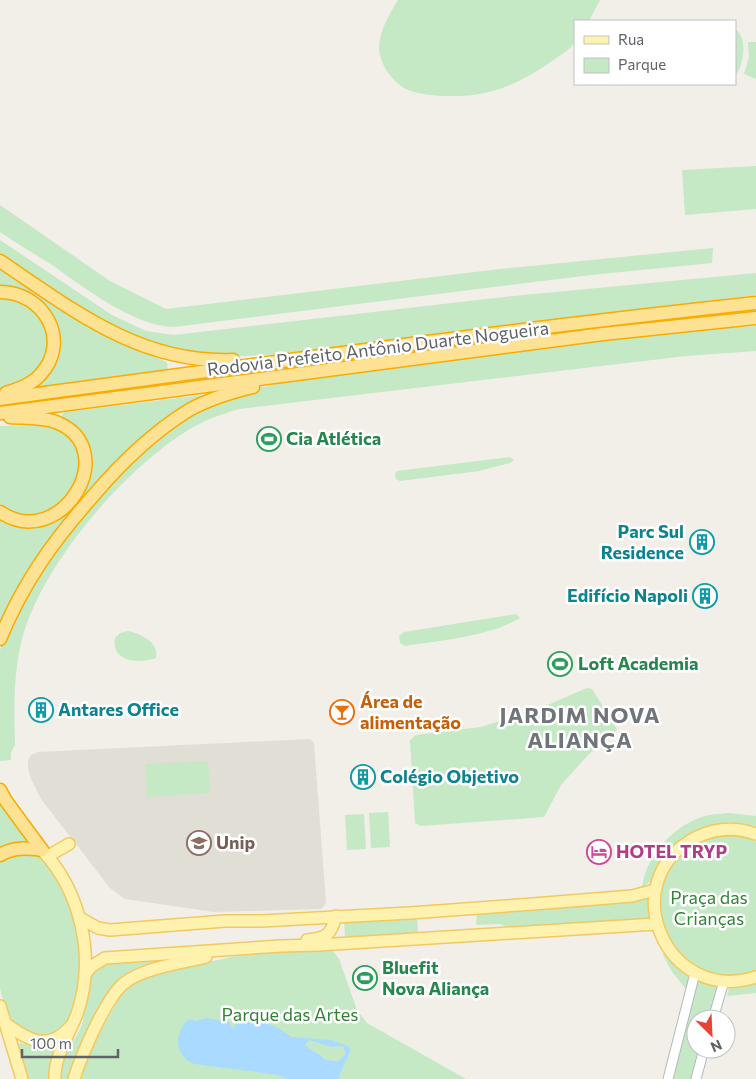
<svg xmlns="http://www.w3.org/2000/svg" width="756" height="1079" font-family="Commissioner,sans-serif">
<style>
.education{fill:#e1ded6}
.green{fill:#c5e8c5}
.water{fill:#aadaff;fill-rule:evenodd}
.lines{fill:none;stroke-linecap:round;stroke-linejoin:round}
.minor-casing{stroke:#b5b8bc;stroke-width:11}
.major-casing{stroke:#f2c960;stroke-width:14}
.highway-casing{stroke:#f9ab00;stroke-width:15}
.minor{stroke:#fff;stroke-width:9}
.major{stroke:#fff2af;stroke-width:11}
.highway{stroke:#fde293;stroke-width:12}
.labels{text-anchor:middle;stroke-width:5;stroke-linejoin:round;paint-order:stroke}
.street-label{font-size:18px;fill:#5f6368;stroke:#fff}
.leisure-label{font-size:18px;font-weight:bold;fill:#27864d;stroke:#fff;text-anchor:start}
.culture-label{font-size:18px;font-weight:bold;fill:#0d838f;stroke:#fff;text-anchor:end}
.food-label{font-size:18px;font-weight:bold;fill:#c56008;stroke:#fff;text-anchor:start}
.education-label{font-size:18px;font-weight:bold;fill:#785e54;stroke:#fff;text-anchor:start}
.hotel-label{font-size:18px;font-weight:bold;fill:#b23c85;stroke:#fff;text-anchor:start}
.park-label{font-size:18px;fill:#348238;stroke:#fff}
.district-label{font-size:22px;font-weight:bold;letter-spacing:1px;fill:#70757a;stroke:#fff}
</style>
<rect width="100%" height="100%" fill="#f1efe8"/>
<!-- education -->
<path class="education" d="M310,739L314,743L326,902L324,906L321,909L214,912L125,899L110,888L41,799L31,779L28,768V760L31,755L38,752Z"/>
<!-- green -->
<g class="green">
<path d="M398,0H600L589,21H575C575,27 576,35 575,40C573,48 562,54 556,58C532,76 504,91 473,95C456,97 422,97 406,89C391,81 379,63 379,46C380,30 390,13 398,0Z"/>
<path d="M735,29C748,37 744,65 735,76Z"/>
<path d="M748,42H756V79L744,74L749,57Z"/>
<path d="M756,166V209L685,215L682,170Z"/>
<path d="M0,205L110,281L166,309L500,269L713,248L712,263L591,275L174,327C133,326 85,288 52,265C35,254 17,244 0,232Z"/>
<path d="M0,240L112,315L146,331L174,335L504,297L756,273V295L278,354L226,357L137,342L0,258Z"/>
<path d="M0,269L93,328L120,343L167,362L168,371L28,390L53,361L47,312L0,288Z"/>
<path d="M0,298L16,300L36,312L47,327L49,345L42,365L29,378L0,389Z"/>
<path d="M756,307V313L0,407V403L232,371Z"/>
<path d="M756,326V351L686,356L239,409C225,413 210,418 197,425C130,462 47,558 24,632C13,669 14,706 15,745L11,752V760L0,761V650L10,625L37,571L111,478L191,413L245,391L292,381L616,338L720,328Z"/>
<path d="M219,393L161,427L25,577L9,604L0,626V519L20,526L37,525L88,474L62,419V414L66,412Z"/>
<path d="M34,425C40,425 47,425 53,427C70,434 84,454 79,473C77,484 70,491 63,499C60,502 57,508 53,510C37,522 12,515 0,503V426Z"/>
<path d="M510,457L514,460L510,463L479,471L400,481L396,479L395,474L397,471Z"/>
<path d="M516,614L520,618C488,637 441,640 405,646L400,643L399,636L404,632Z"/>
<path d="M128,631C141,634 159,642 156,658C139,664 111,662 115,638L120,633Z"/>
<path d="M587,688L592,689L617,729L615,733L588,755L561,785L544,817L421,826L415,823L410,740L416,735L481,727L543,707Z"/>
<path d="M208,761L210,793L147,797L145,764Z"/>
<path d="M0,798L33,845L0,850Z"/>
<path d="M388,812L390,847L371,848L369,813Z"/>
<path d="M729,813L756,816V826L728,822L705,827L685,837L667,853L658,867L652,880L642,888C646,856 672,827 702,817C710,814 720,814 729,813Z"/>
<path d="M364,814L366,849L347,850L345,815Z"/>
<path d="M738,834L756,838V971C686,994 629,913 679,858C690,846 703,838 718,835C724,834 731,834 738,834Z"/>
<path d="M9,854H37L45,859L68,898L75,922L79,946V977L78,987L70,1017L63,1027L55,1032L41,1036H35L14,1024L3,1001L0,988V859Z"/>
<path d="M649,899V918L510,928L500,924L476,925L477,913Z"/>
<path d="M417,917L418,933L345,937L344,920Z"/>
<path d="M329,950L334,952L339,959L357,1010L367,1023L466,1079H78L84,1061L120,997L134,982L146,976L249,953Z"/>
<path d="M662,953L687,974L690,981L686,989L672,972Z"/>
<path d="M183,956C162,962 139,964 122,978C104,991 73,1057 70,1079H60C59,1055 78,1040 83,1021C86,1006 83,987 92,974C97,967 103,964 111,961Z"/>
<path d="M696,979L722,988L713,1019H696V1049H705L697,1079H669Z"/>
<path d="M756,982V993L727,996L729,988Z"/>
<path d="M20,1043L40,1047L55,1044L56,1045L50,1063L49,1079H28L18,1045Z"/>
</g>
<!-- water -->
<path class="water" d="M206,1018L230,1022L231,1027L234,1028L236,1022L266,1023L276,1027L292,1037L330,1040L346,1045L351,1049L338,1079H287L278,1075L195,1064C192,1063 187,1061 185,1058C173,1046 178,1029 189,1019L196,1021ZM309,1040L332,1047L343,1046L346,1054C334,1066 339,1060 325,1060C321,1053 311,1052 305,1045Z"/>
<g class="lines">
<defs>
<g id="minor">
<path d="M713,1019L724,981"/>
<path d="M668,1079L695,973"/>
<path d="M696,1079L704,1049"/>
</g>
<g id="major">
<path d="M756,834C736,827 716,828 697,837C612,880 666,1006 756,977"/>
<path d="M42,850C82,893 96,959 77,1014C69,1035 54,1056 55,1079"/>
<path d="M48,856L69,844"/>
<path d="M80,918L98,928L110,930L225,921H261L410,913L533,904L632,896L655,890"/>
<path d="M307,940C327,938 331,935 336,916"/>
<path d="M85,974L92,966L105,958L280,946L319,945L656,924"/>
<path d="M0,1006L22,1079"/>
<path d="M6,1024C28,1040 48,1052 70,1027"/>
<path d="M74,1079C81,1056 105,1000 123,984C142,968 182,963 206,957"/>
</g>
<g id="highway">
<path d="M0,261C73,310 140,364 233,360"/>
<path d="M0,292C44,292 72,341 40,375C31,385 18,389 6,393"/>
<path d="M0,399C252,365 503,330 756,303"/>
<path d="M0,413L603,334L756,318"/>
<path d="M0,512C61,553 124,449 56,422C42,417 25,418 10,417"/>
<path d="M0,639C23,583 53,541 93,496C121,463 152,433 189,410C209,399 232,392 253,387"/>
<path d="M0,790L6,801L42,850"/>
<path d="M0,855C13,847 27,848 42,850"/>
</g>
</defs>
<!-- minor casing -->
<use href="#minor" class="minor-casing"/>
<!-- major casing -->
<use href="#major" class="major-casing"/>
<!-- highway casing -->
<use href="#highway" class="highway-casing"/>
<!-- minor -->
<use href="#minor" class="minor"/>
<!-- major -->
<use href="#major" class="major"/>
<!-- highway -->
<use href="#highway" class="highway"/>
</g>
<!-- icons -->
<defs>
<symbol id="stadium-ring" viewBox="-11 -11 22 22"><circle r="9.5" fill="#fff" stroke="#2e9e5b" stroke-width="1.5"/><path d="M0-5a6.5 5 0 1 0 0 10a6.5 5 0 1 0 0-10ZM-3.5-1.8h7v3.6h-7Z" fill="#2e9e5b"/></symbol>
<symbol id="building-ring" viewBox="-11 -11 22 22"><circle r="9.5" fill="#fff" stroke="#0f9aa8" stroke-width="1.5"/><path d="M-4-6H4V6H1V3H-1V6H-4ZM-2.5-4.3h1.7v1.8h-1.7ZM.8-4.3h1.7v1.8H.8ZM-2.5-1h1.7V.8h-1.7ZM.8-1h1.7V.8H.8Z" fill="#0f9aa8"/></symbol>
<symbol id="bar-ring" viewBox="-11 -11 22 22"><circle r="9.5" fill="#fff" stroke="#e8710a" stroke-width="1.5"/><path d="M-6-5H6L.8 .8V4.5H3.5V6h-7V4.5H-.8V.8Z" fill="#e8710a"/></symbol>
<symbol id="university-ring" viewBox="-11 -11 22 22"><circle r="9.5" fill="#fff" stroke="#8d6e63" stroke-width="1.5"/><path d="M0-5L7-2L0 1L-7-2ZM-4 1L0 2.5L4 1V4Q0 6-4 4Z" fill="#8d6e63"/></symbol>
<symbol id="hotel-ring" viewBox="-11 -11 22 22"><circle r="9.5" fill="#fff" stroke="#d1479c" stroke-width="1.5"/><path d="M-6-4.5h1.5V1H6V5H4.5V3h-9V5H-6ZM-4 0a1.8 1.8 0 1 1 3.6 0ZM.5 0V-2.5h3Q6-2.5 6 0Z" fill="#d1479c"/></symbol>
</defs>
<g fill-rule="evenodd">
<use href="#stadium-ring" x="255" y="425" width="28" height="28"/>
<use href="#building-ring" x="688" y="528" width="28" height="28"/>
<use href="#building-ring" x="691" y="582" width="28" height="28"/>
<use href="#stadium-ring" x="546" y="650" width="28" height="28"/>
<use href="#building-ring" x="27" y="696" width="28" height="28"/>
<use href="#bar-ring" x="328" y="698" width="28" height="28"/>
<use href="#building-ring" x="349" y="763" width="28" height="28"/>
<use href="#university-ring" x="185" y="829" width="28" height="28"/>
<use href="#hotel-ring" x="585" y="838" width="28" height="28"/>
<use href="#stadium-ring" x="351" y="964" width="28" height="28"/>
</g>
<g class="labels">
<!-- street labels -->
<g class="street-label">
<text transform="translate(378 349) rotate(-7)" y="6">Rodovia Prefeito Antônio Duarte Nogueira</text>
</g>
<!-- leisure labels -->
<g class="leisure-label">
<text x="286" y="445">Cia Atlética</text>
<text x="578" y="670">Loft Academia</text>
<text x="382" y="974">Bluefit<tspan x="382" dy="21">Nova Aliança</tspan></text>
</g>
<!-- culture labels -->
<g class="culture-label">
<text x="684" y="538">Parc Sul<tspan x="684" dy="21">Residence</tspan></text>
<text x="688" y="602">Edifício Napoli</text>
<text x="58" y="716" text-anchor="start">Antares Office</text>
<text x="380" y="783" text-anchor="start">Colégio Objetivo</text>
</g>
<!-- food labels -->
<g class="food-label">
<text x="360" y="708">Área de<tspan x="360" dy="21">alimentação</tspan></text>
</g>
<!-- education labels -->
<g class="education-label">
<text x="216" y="849">Unip</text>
</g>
<!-- hotel labels -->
<g class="hotel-label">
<text x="616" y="858">HOTEL TRYP</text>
</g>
<!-- park labels -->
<g class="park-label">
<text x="709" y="904">Praça das<tspan x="709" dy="21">Crianças</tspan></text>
<text x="290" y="1021">Parque das Artes</text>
</g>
<!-- district labels -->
<g class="district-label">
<text x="580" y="723">JARDIM NOVA<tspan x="580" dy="25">ALIANÇA</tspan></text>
</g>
</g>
<!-- legend -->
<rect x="574" y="20" width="162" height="65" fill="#ffffff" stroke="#bfc1c3"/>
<rect x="584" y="36" width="25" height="8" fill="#fff2af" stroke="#bfc1c3"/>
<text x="618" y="45" font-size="15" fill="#5f6368">Rua</text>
<rect x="584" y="58" width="25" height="15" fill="#c5e8c5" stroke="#bfc1c3"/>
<text x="618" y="70" font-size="15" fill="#5f6368">Parque</text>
<!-- north arrow -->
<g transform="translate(711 1034) rotate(156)"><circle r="24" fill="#ffffff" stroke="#bfc1c3"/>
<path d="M0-4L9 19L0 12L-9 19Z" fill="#ea4335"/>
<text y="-8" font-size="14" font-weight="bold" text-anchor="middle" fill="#5f6368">N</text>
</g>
<!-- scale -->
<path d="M22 1049v8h96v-8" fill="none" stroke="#5f6368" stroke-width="2.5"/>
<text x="30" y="1049" font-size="15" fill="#5f6368" stroke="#ffffff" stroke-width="4" paint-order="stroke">100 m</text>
</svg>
